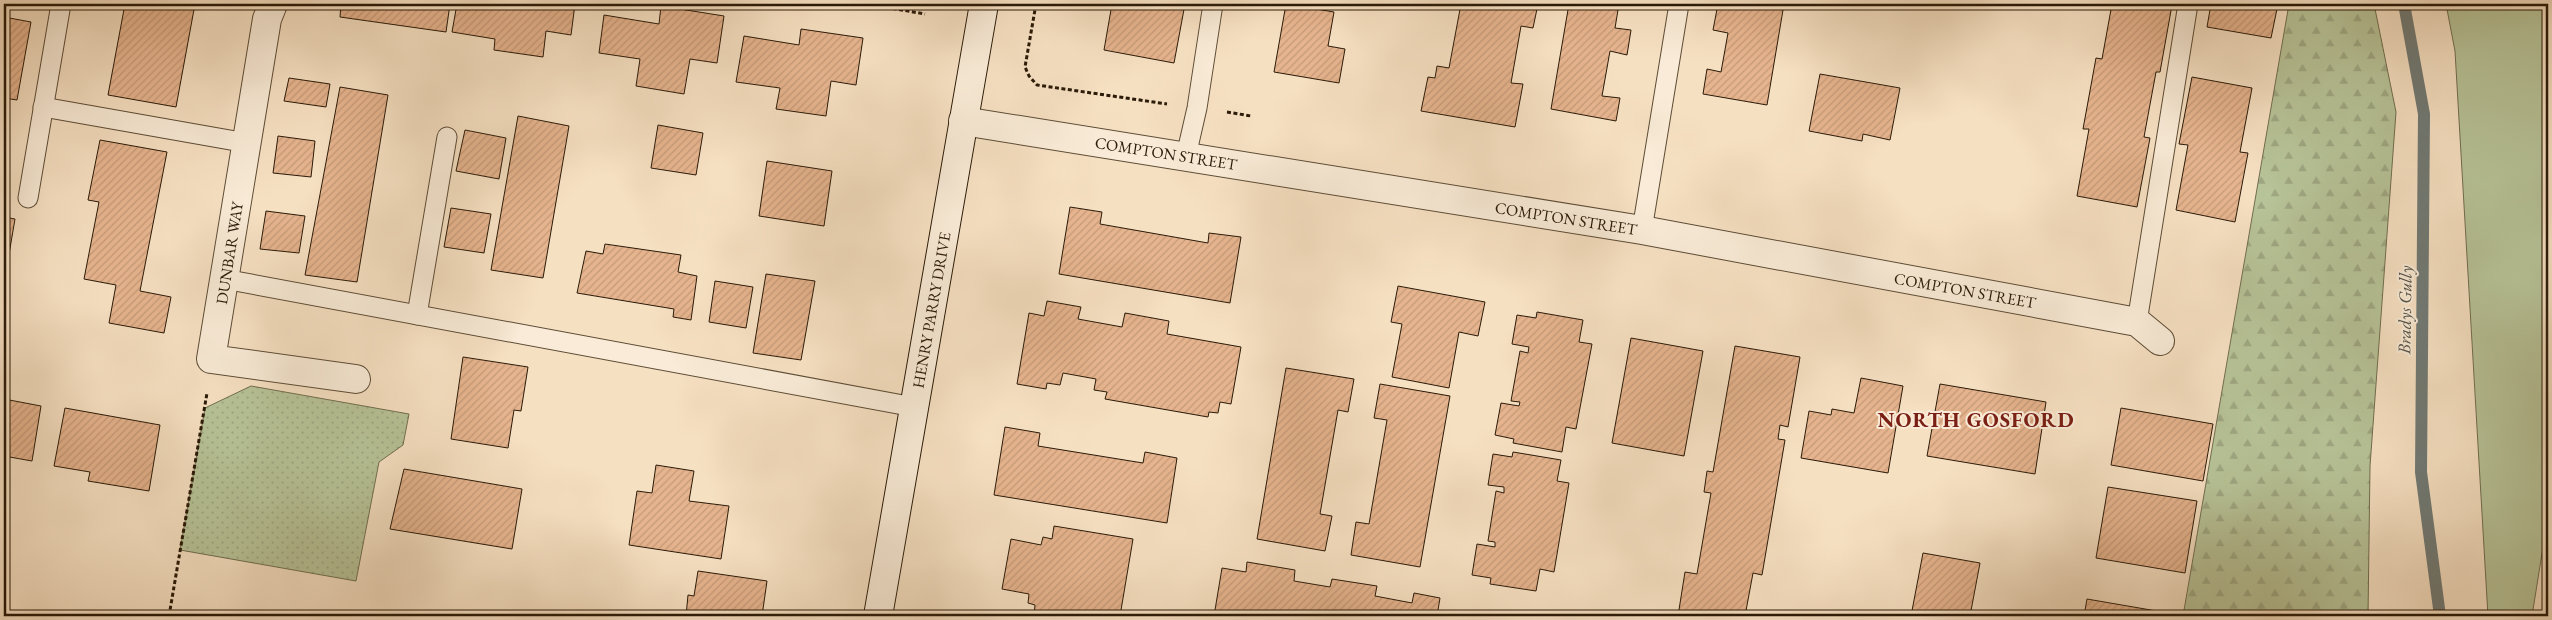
<svg xmlns="http://www.w3.org/2000/svg" width="2552" height="620" font-family="'EB Garamond',serif">
<style>
.grass{fill:#b7c398;stroke:#706e50}
.forest{fill:url(#forest-firs);stroke:#706e50}
.park{fill:url(#park-dots);stroke:#706e50}
.lines{fill:none;stroke-linecap:round;stroke-linejoin:round}
.stream{stroke:#717a75;stroke-width:12}
.building{fill:url(#building-hatch);stroke:#2a1a08}
.lane-casing{stroke:#5d4c36;stroke-width:21}
.street-casing{stroke:#5d4c36;stroke-width:30}
.secondary-casing{stroke:#2a1a08;stroke-width:30}
.path{stroke:#2a1a08;stroke-width:3;stroke-dasharray:4 2.5;stroke-linecap:butt}
.lane{stroke:#f9ebd7;stroke-width:19}
.street{stroke:#f9ebd7;stroke-width:28}
.secondary{stroke:#f9ebd7;stroke-width:28}
.labels{text-anchor:middle;stroke-width:4;stroke-linejoin:round;paint-order:stroke}
.street-label{font-size:16px;fill:#2a1a08;stroke:#f9ebd7}
.water-label{font-size:18px;font-style:italic;fill:#545247;stroke:#f9ebd7}
.district-label{font-size:21px;font-weight:bold;letter-spacing:1px;fill:#7a1f14;stroke:#f9ebd7}
</style>
<defs>
<pattern id="forest-firs" width="22" height="20" patternUnits="userSpaceOnUse" patternTransform="scale(1.25)"><rect width="22" height="20" fill="#b7c398"/><path d="M5 1l3.5 6h-7zM16 11l3.5 6h-7z" fill="#9ea782"/></pattern>
<pattern id="park-dots" width="8" height="8" patternUnits="userSpaceOnUse" patternTransform="scale(1.25)"><rect width="8" height="8" fill="#b7c398"/><path d="M2 2h.1M6 6h.1" fill="none" stroke="#9ea782" stroke-width="1.8" stroke-linecap="round"/></pattern>
<pattern id="building-hatch" width="6" height="6" patternUnits="userSpaceOnUse" patternTransform="scale(1.25)"><rect width="6" height="6" fill="#e6b48e"/><path d="M-1 1l2-2M0 6l6-6M5 7l2-2" fill="none" stroke="#c59a79"/></pattern>
</defs>
<rect width="100%" height="100%" fill="#f6e0c2"/>
<filter id="stains"><feTurbulence type="fractalNoise" baseFrequency=".004" numOctaves="4"/><feColorMatrix values="0 0 0 0 .2 0 0 0 0 .09 0 0 0 0 .02 0 0 0 .5 -.17"/></filter>
<radialGradient id="worn" r=".72"><stop offset=".6" stop-color="#630" stop-opacity="0"/><stop offset="1" stop-color="#630" stop-opacity=".3"/></radialGradient>
<!-- grass -->
<path class="grass" d="M2446,4H2548V516L2532,616H2488L2455,51Z"/>
<!-- forest -->
<path class="forest" d="M2289,4H2374L2396,112L2370,466L2368,616H2183Z"/>
<!-- park -->
<path class="park" d="M251,386L409,414L403,445L379,462L356,581L180,550L205,408Z"/>
<g class="lines">
<!-- stream -->
<path class="stream" d="M2404,4L2424,114L2421,472L2440,616"/>
</g>
<!-- building -->
<g class="building">
<path d="M125,4H195L176,107L108,95Z"/>
<path d="M341,4H450L446,32L340,17Z"/>
<path d="M457,4H575L571,35L546,31L543,57L494,50L495,39L452,32Z"/>
<path d="M1112,4H1185L1174,63L1104,50Z"/>
<path d="M1286,4L1334,12L1328,46L1345,49L1339,83L1274,72Z"/>
<path d="M1461,4H1538L1533,28L1521,26L1511,83L1523,84L1515,127L1421,111L1428,77L1435,78L1437,66L1449,68Z"/>
<path d="M1569,4H1619L1615,28L1631,30L1627,55L1610,51L1602,96L1620,98L1616,121L1551,109Z"/>
<path d="M1718,4H1784L1767,105L1703,94L1707,69L1721,72L1728,33L1713,30Z"/>
<path d="M2112,4L2172,5L2160,72H2156L2144,137L2150,138L2137,207L2077,196L2089,129H2083L2096,58L2102,59Z"/>
<path d="M2211,4H2278L2271,38L2207,27Z"/>
<path d="M661,6L724,16L717,63L690,59L684,94L636,86L640,59L599,53L604,15L659,24Z"/>
<path d="M4,17L31,22L17,100L4,98Z"/>
<path d="M801,29L863,38L856,85L831,81L826,116L776,109L780,88L736,82L744,36L799,45Z"/>
<path d="M1820,74L1900,88L1890,140L1863,134L1862,141L1809,131Z"/>
<path d="M2192,77L2252,88L2240,152L2248,153L2235,222L2176,210L2188,145L2179,144Z"/>
<path d="M289,78L330,84L326,107L284,101Z"/>
<path d="M340,87L388,95L357,282L305,275Z"/>
<path d="M518,116L569,126L543,278L491,270Z"/>
<path d="M658,125L703,133L696,175L651,168Z"/>
<path d="M465,130L506,138L499,179L456,171Z"/>
<path d="M278,136L315,141L311,177L273,173Z"/>
<path d="M100,140L167,152L140,291L171,297L164,333L109,323L116,285L84,279L99,202L88,200Z"/>
<path d="M767,161L832,171L824,226L759,216Z"/>
<path d="M1070,207L1102,212L1100,224L1208,243L1209,233L1241,237L1230,303L1059,274Z"/>
<path d="M451,208L491,214L484,253L444,247Z"/>
<path d="M266,211L305,216L299,253L260,249Z"/>
<path d="M4,217L15,219L7,266L4,265Z"/>
<path d="M605,244L681,255L678,272L697,276L691,320L673,317L674,309L577,293L586,251L603,254Z"/>
<path d="M766,274L815,281L801,360L753,353Z"/>
<path d="M715,281L753,287L746,328L709,322Z"/>
<path d="M1398,286L1485,302L1478,336L1459,332L1449,388L1392,377L1402,324L1391,322Z"/>
<path d="M1047,301L1081,307L1078,319L1122,327L1125,313L1169,321L1167,334L1241,347L1231,404L1220,402L1218,413L1209,412L1208,417L1105,399L1107,392L1094,390L1096,379L1063,373L1060,385L1047,383L1046,389L1017,384L1029,313L1044,316Z"/>
<path d="M1537,312L1583,320L1579,342L1592,344L1576,429L1566,427L1562,452L1513,443L1514,439L1495,435L1501,403L1519,406L1520,402L1511,401L1520,351L1528,353L1529,347L1512,344L1517,315L1536,318Z"/>
<path d="M1631,338L1703,351L1684,456L1612,443Z"/>
<path d="M1735,346L1800,357L1788,427L1780,425L1778,439L1785,440L1762,575L1753,573L1745,616H1678L1685,572L1697,574L1711,493L1704,492L1707,471L1713,472Z"/>
<path d="M463,357L528,367L521,411L514,410L508,448L451,439Z"/>
<path d="M1286,368L1354,379L1348,412L1338,410L1320,514L1332,516L1325,551L1257,539Z"/>
<path d="M1861,378L1903,386L1888,473L1801,458L1809,411L1831,415L1832,409L1854,413Z"/>
<path d="M1380,384L1450,396L1420,567L1351,555L1356,522L1369,524L1387,420L1374,418Z"/>
<path d="M1940,384L2046,402L2035,474L1927,456Z"/>
<path d="M4,399L41,406L32,461L4,456Z"/>
<path d="M65,408L160,425L149,491L88,481L90,472L54,466Z"/>
<path d="M2121,408L2213,424L2203,481L2111,465Z"/>
<path d="M1005,427L1040,433L1038,446L1143,463L1145,452L1177,458L1167,523L994,495Z"/>
<path d="M1513,452L1561,460L1557,481L1569,483L1554,572L1540,569L1536,591L1490,584L1491,578L1472,575L1477,544L1495,547V542L1488,541L1496,491L1504,493V487L1488,485L1493,454L1512,457Z"/>
<path d="M656,465L694,471L689,501L729,506L721,559L629,545L637,491L652,493Z"/>
<path d="M404,469L522,489L512,549L390,529Z"/>
<path d="M2108,487L2197,501L2185,573L2096,558Z"/>
<path d="M1054,526L1133,539L1120,616H1034L1035,605L1028,603L1029,594L1002,589L1011,539L1041,545L1043,537L1052,539Z"/>
<path d="M1923,553L1980,563L1970,616H1911Z"/>
<path d="M1247,562L1295,570L1294,581L1330,587L1332,579L1377,586L1375,596L1412,603L1414,593L1440,598L1437,616H1214L1222,568L1246,572Z"/>
<path d="M698,571L767,581L762,616H686L688,595L694,596Z"/>
<path d="M2087,599L2174,614V616H2084Z"/>
</g>
<g class="lines">
<defs>
<g id="lane">
<path d="M43,107L247,143"/>
<path d="M1186,156L1197,108L1213,4"/>
<path d="M28,198L61,4"/>
<path d="M1642,230L1679,4"/>
<path d="M224,279L914,407"/>
<path d="M417,315L447,137"/>
<path d="M2137,322L2188,4"/>
</g>
<g id="street">
<path d="M273,4L267,19L211,359L356,379"/>
<path d="M963,121L1642,230L2137,322L2160,341"/>
</g>
<path id="secondary" d="M878,616L984,4"/>
</defs>
<!-- lane casing -->
<use href="#lane" class="lane-casing"/>
<!-- street casing -->
<use href="#street" class="street-casing"/>
<!-- secondary casing -->
<use href="#secondary" class="secondary-casing"/>
<!-- path -->
<g class="path">
<path d="M867,4L925,14"/>
<path d="M1036,4L1025,67L1029,76L1037,85L1167,104"/>
<path d="M1227,112L1251,116"/>
<path d="M169,616L207,393"/>
</g>
<!-- lane -->
<use href="#lane" class="lane"/>
<!-- street -->
<use href="#street" class="street"/>
<!-- secondary -->
<use href="#secondary" class="secondary"/>
</g>
<g class="labels">
<!-- street labels -->
<g class="street-label">
<text transform="translate(1166 153) rotate(9)" y="6">COMPTON STREET</text>
<text transform="translate(1566 218) rotate(9)" y="6">COMPTON STREET</text>
<text transform="translate(229 253) rotate(-81)" y="6">DUNBAR WAY</text>
<text transform="translate(1965 290) rotate(10)" y="6">COMPTON STREET</text>
<text transform="translate(931 310) rotate(-80)" y="6">HENRY PARRY DRIVE</text>
</g>
<!-- water labels -->
<g class="water-label">
<text transform="translate(2405 310) rotate(-89)" y="6">Bradys Gully</text>
</g>
<!-- district labels -->
<g class="district-label">
<text x="1976" y="427">NORTH GOSFORD</text>
</g>
</g>
<!-- margin -->
<rect width="2552" height="620" fill="none" stroke="#f6e0c2" stroke-width="20"/>
<rect x="5" y="5" width="2542" height="610" fill="none" stroke="#2a1a08" stroke-width="2.5"/>
<rect x="10" y="10" width="2532" height="600" fill="none" stroke="#2a1a08"/>
<rect width="100%" height="100%" filter="url(#stains)"/>
<rect width="100%" height="100%" fill="url(#worn)"/>
</svg>
